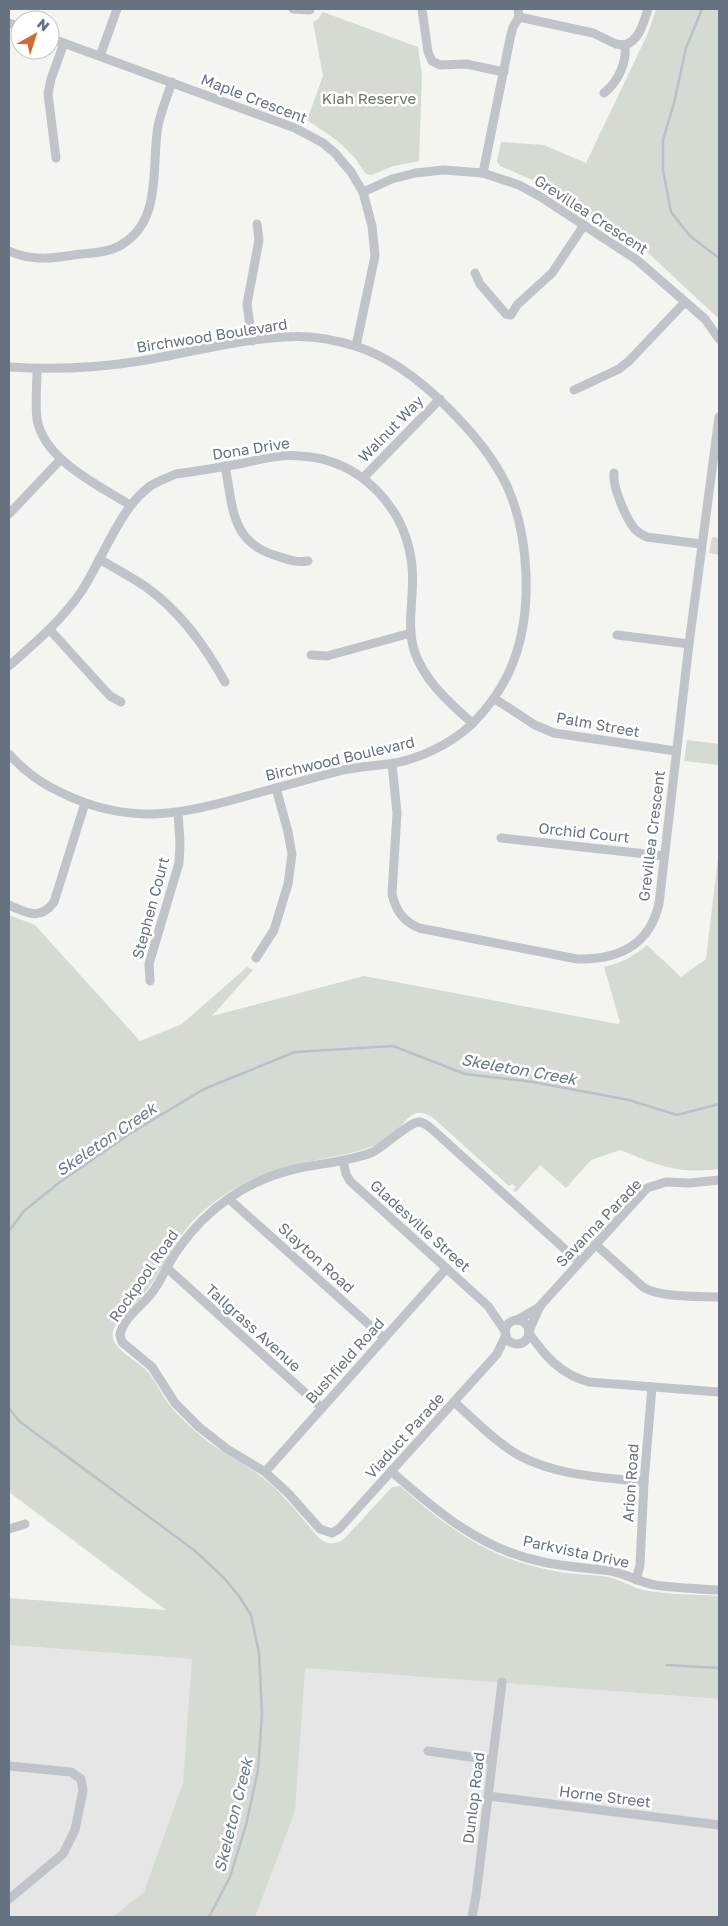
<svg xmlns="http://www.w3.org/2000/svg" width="728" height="1926" font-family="'Golos Text',sans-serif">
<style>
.built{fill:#e5e6e5}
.green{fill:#d5dbd3}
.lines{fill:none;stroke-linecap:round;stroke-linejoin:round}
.stream{stroke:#b8c1c6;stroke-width:2.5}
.minor{stroke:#c0c3c7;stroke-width:9}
.labels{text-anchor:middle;stroke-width:5;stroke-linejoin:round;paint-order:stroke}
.street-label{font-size:15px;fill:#667280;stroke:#fff}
.park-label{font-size:15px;fill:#667864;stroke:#fff}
.water-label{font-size:16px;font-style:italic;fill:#677984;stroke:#fff}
</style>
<rect width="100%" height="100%" fill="#f4f5f1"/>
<!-- built -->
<path class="built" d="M9,1645L719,1699V1917H9Z"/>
<!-- green -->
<g class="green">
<path d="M656,9H719V319L646,251L540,183L500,166L497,161L501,142L544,145L586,163L648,33Z"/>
<path d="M323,12L418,47L422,75L419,161L394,166L371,175L366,174L355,158L339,142L307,120L323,76L313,22L318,19Z"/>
<path d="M712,537L719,538V555L709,553Z"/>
<path d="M687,740L719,744V765L684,761Z"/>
<path d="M719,849V1169C675,1174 661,1166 620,1150L591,1160L566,1188L540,1165L516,1192L513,1190L516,1187L512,1184L509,1186L432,1117C414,1106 409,1118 398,1129C391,1136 382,1143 373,1146C358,1152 342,1155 326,1158C274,1170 230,1182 192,1222C173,1244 162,1271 144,1294C135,1305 109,1324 113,1338C115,1349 136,1361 145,1369C155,1379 160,1392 168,1403C177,1415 189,1425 200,1435C219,1452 243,1462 262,1477C284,1494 301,1517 319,1538C327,1545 335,1545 344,1539L392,1487L400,1486C447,1528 491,1560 555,1571C572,1575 590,1574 608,1577C620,1579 631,1587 643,1590C668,1595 694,1594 719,1596V1699L305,1668L295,1811L255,1917H113L144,1892L183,1783L192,1659L9,1645V1598L166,1610L9,1492V915L35,925L140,1041L182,1024L247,967L253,970L212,1016L364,976L618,1024L620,1022L604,967C621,963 634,956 647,945L681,977L706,959Z"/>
</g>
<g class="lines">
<!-- stream -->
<g class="stream">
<path d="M702,9L686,48L674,103L663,140V170L671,212L690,236L719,258"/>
<path d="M9,1231L24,1211L60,1182L131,1133L204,1089L295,1052L393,1046L465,1074L533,1082L629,1100L677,1115L719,1104"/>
<path d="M9,1408L19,1421L194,1550L223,1577L239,1596L251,1615L259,1653L262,1713L258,1770L246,1825L230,1877L209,1917"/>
<path d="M667,1665L719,1668"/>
</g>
<!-- minor -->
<g class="minor">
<path d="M293,9L310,10"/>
<path d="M422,9L428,52L432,61L440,65L466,64L504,72"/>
<path d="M519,17L593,33L616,44L625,45"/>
<path d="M9,23L20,27"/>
<path d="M50,38L295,128L323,143L335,153L351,172L363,192L372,226L375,256L356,346"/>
<path d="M100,56L117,9"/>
<path d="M604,93C618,82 627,63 625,45C640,40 643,23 648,9"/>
<path d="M56,158L48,94L51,79L64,43"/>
<path d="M483,173L510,39L513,27L519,17L518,9"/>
<path d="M363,192L392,179L415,173L443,170L483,173L519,185L541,197L637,260L705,319L719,339"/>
<path d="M9,251C32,262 56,258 80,254C94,253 109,252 121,245C163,221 151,166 158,126C161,111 167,97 172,82"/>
<path d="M475,273L480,284L506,314L511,315L517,305L552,273L584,225"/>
<path d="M252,341L247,304L259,240L257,224"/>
<path d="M9,367C53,370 97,368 140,361C188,353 235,340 283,337C306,335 333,339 355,346C391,357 421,381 447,407C471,431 492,455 507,486C529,535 533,609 514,660C505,685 490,706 471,725C449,745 418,760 388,764C373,766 358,767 343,770C313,778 283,786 254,794C182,814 132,827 62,793C42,784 23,770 9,754"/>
<path d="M37,369C37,385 35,403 37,419C44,460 98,485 130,505"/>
<path d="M574,390L619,369L629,361L685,302"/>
<path d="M225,466C233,505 230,541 274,555C286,559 296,563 308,561"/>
<path d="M614,473C612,486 626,518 634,528C638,533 642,535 647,537L701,544"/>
<path d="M363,478L440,399"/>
<path d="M9,514L61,459"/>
<path d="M99,559C115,568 131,577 146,587C181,612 205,646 225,682"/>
<path d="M50,630L110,696L121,702"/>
<path d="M617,635L689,644"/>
<path d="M311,655L327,656L411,633"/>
<path d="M9,666C35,643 61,621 81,592C101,562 120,508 149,487C157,481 167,478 176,474C199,471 222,467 244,463C263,459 281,454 300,456C361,459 406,508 412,566C415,594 406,623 414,650C424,681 449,702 472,723"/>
<path d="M495,699L535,725L554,733L676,751"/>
<path d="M392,764L397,813L392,894C396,911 403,921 419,928L577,959C618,960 649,946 659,904L689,644L719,417"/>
<path d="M501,838L664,856"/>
<path d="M9,905C27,913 40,921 54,902L85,803"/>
<path d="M256,958L274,930L288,884L292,854L288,832L276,788"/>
<path d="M150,981L149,964L179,863L180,843L178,813"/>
<path d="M343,1161L346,1174L350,1181L488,1306L505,1331"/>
<path d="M229,1199L384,1338"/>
<path d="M595,1244L643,1287C660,1298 698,1296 719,1297"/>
<path d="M167,1268L322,1408"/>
<path d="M517,1320L540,1307"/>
<circle cx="517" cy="1332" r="12"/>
<path d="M529,1331L540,1306L647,1188L666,1182L690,1183L719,1180"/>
<path d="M529,1333C545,1356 560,1374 589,1382L719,1392"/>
<path d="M506,1335L497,1354L339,1529L332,1533L320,1529L288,1493L265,1472L227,1449L199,1427L175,1403L152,1367L122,1342L120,1335C123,1317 144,1305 154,1290C163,1277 169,1261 179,1248C207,1208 248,1180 295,1169C321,1163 349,1162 373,1152C385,1146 410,1121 420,1122C425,1123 429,1127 433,1130L579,1262"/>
<path d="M454,1402C475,1420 495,1442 520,1456C558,1476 603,1477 644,1482"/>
<path d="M391,1471C436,1511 482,1550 543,1562C566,1567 588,1568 611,1571C626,1574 639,1582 655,1585C676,1588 698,1589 719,1590"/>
<path d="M265,1472L446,1269"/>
<path d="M9,1529L25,1524"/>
<path d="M636,1580L640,1565L644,1482L652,1387"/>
<path d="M428,1751L492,1760"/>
<path d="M9,1766L71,1772L81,1779L83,1790L75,1830L63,1854L9,1899"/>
<path d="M488,1796L719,1825"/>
<path d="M472,1917L476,1896L502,1682"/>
</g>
</g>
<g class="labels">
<!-- street labels -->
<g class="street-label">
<text transform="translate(254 99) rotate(21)" y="5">Maple Crescent</text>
<text transform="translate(591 215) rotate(33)" y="5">Grevillea Crescent</text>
<text transform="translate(212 336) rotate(-9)" y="5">Birchwood Boulevard</text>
<text transform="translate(391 429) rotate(-46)" y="5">Walnut Way</text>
<text transform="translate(251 449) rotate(-9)" y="5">Dona Drive</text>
<text transform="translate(598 725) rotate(10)" y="5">Palm Street</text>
<text transform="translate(340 759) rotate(-13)" y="5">Birchwood Boulevard</text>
<text transform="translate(584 833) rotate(6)" y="5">Orchid Court</text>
<text transform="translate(652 836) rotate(-83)" y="5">Grevillea Crescent</text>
<text transform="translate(151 908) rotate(-75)" y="5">Stephen Court</text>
<text transform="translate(599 1223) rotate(-46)" y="5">Savanna Parade</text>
<text transform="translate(420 1226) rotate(42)" y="5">Gladesville Street</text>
<text transform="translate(316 1258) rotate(42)" y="5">Slayton Road</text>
<text transform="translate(144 1276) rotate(-55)" y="5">Rockpool Road</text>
<text transform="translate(253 1328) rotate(42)" y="5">Tallgrass Avenue</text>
<text transform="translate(345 1361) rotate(-48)" y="5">Bushfield Road</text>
<text transform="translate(405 1436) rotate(-48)" y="5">Viaduct Parade</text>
<text transform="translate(631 1483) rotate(-86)" y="5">Arion Road</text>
<text transform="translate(576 1552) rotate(12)" y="5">Parkvista Drive</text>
<text transform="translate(605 1797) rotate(7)" y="5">Horne Street</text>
<text transform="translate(474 1798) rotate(-83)" y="5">Dunlop Road</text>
</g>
<!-- park labels -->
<g class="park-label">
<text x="369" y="104">Kiah Reserve</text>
</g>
<!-- water labels -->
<g class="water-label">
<text transform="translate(519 1069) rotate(10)" y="6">Skeleton Creek</text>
<text transform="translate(106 1139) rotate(-34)" y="6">Skeleton Creek</text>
<text transform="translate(233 1815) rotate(-76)" y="6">Skeleton Creek</text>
</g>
</g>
<!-- border -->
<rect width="728" height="1926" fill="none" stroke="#667280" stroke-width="20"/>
<!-- north arrow -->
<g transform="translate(35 35) rotate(39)"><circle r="24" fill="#ffffff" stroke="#c2c7cc"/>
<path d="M0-4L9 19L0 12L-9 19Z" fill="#d36a33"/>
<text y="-8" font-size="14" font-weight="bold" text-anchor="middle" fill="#667280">N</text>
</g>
</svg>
